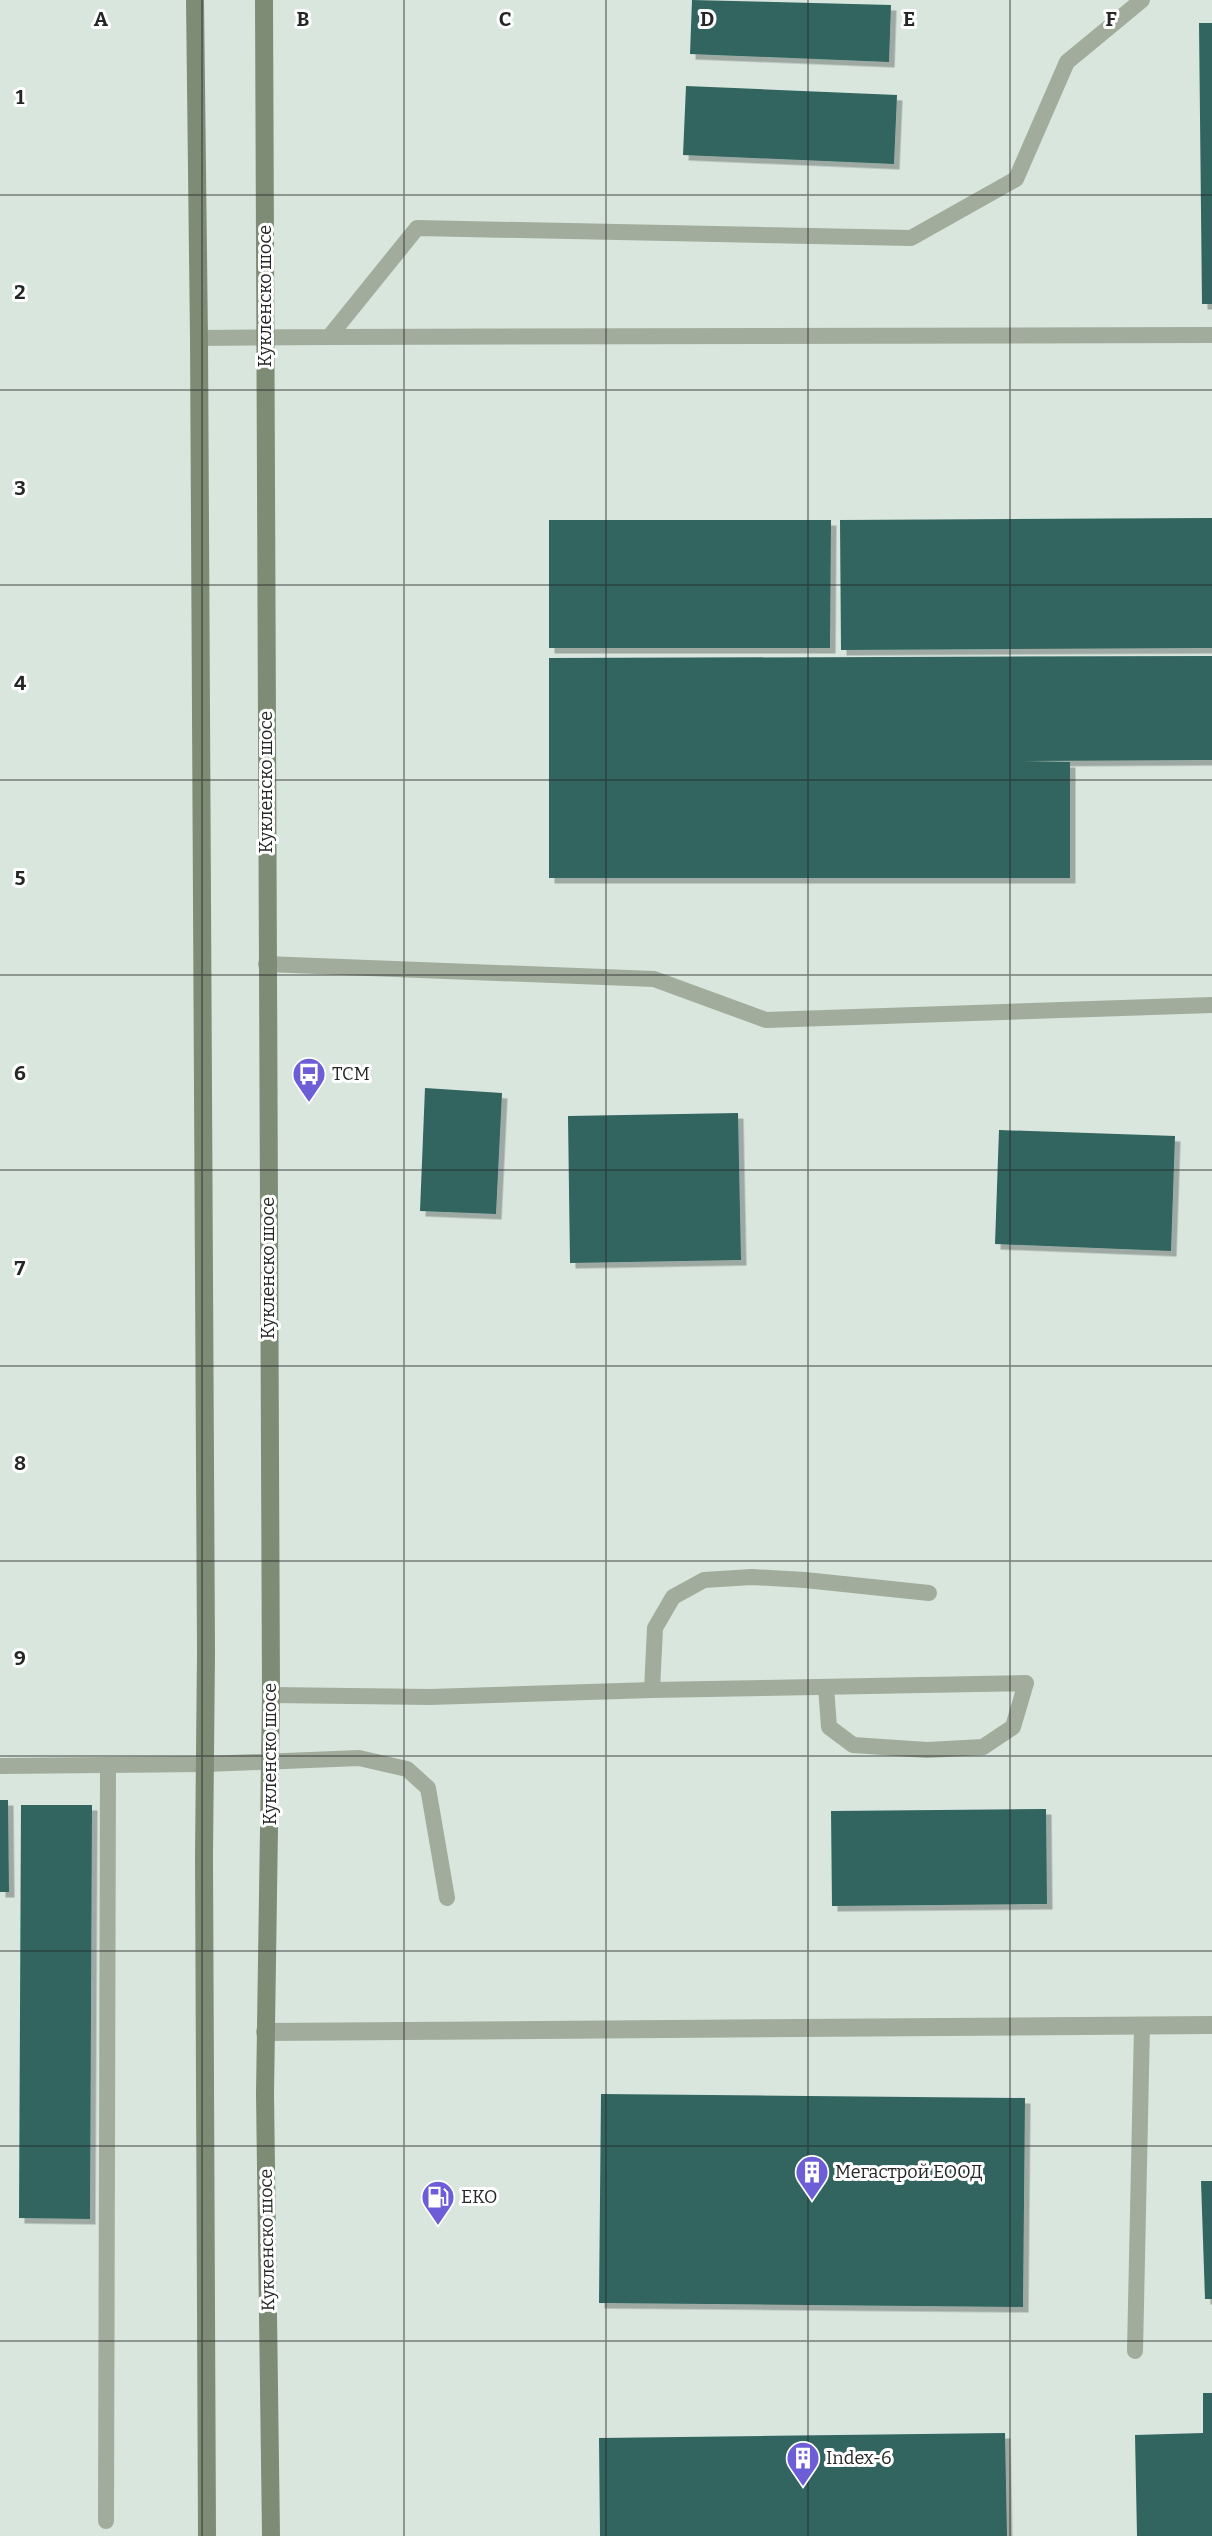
<svg xmlns="http://www.w3.org/2000/svg" width="1212" height="2536" font-family="Bitter,serif">
<style>
.built{fill:#d9e6de}
.building{fill:#31655e;filter:url(#shadow)}
.lines{fill:none;stroke-linecap:round;stroke-linejoin:round}
.service{stroke:#a2ac9c;stroke-width:16}
.minor{stroke:#a2ac9c;stroke-width:18}
.secondary{stroke:#7e8c75;stroke-width:18}
.grid{fill:none;stroke:#252726;stroke-width:1.5;stroke-opacity:0.55}
.labels{text-anchor:middle;stroke-width:6;stroke-linejoin:round;paint-order:stroke}
.street-label{font-size:18px;fill:#252726;stroke:#fff}
.poi-label{font-size:18px;fill:#252726;stroke:#fff;text-anchor:start}
.grid-label{font-size:20px;text-anchor:middle;font-weight:bold;fill:#252726;stroke:#fff;stroke-width:6;stroke-linejoin:round;paint-order:stroke}
</style>
<defs>
<filter id="shadow"><feDropShadow dx="5.5" dy="5.5" stdDeviation="0" flood-color="#0004"/></filter>
</defs>
<rect width="100%" height="100%" fill="#e9eeeb"/>
<!-- built -->
<rect class="built" x="0" y="0" width="1212" height="2536"/>
<!-- building -->
<g class="building">
<path d="M692,0L891,5L889,62L690,54Z"/>
<path d="M1199,23H1212V304H1202Z"/>
<path d="M686,86L897,95L894,164L683,155Z"/>
<path d="M1212,518V648L841,650L840,520Z"/>
<path d="M549,520H831L830,648H549Z"/>
<path d="M1212,656V760L1023,761L1070,762V878H549V658Z"/>
<path d="M425,1088L502,1093L496,1214L420,1211Z"/>
<path d="M738,1113L741,1260L570,1263L568,1116Z"/>
<path d="M999,1130L1175,1136L1171,1251L995,1244Z"/>
<path d="M0,1800H8L9,1892H0Z"/>
<path d="M21,1805H92L90,2219L19,2218Z"/>
<path d="M1046,1809L1047,1904L832,1906L831,1811Z"/>
<path d="M601,2094L1025,2098L1023,2307L599,2303Z"/>
<path d="M1201,2181H1212V2299H1205Z"/>
<path d="M1203,2393H1212V2536H1137L1135,2435L1203,2433Z"/>
<path d="M1005,2433L1007,2536H600L599,2438Z"/>
</g>
<g class="lines">
<!-- service -->
<g class="service">
<path d="M329,337L1212,335"/>
<path d="M199,338L329,337L417,228L911,238L1016,179L1067,62L1142,0"/>
<path d="M266,964L654,979L766,1020L1212,1005"/>
<path d="M652,1690L655,1628L673,1597L704,1580L752,1577L805,1580L929,1593"/>
<path d="M271,1695L430,1697L652,1690L1026,1683L1013,1727L983,1747L927,1750L853,1745L829,1727L826,1687"/>
<path d="M0,1766L207,1764L359,1758L407,1769L428,1788L447,1898"/>
<path d="M1135,2351L1142,2026"/>
<path d="M106,2521L108,1765"/>
</g>
<!-- minor -->
<path class="minor" d="M265,2032L1212,2025"/>
<!-- secondary -->
<g class="secondary">
<path d="M195,0L199,338L206,1653L204,1856L207,2536"/>
<path d="M264,0L271,1695L265,2094L271,2536"/>
</g>
</g>
<!-- grid -->
<path class="grid" d="M202,0V2536M404,0V2536M606,0V2536M808,0V2536M1010,0V2536M0,195H1212M0,390H1212M0,585H1212M0,780H1212M0,975H1212M0,1170H1212M0,1366H1212M0,1561H1212M0,1756H1212M0,1951H1212M0,2146H1212M0,2341H1212"/>
<!-- icons -->
<defs>
<symbol id="bus-pin" viewBox="-11 -11 22 30"><path d="M0 17L-7.5 6A9.5 9.5 0 1 1 7.5 6Z" fill="#6d5ed8" stroke="#fff"/><path d="M-5-6H5V4H4V6H2V4H-2V6H-4V4H-5ZM-3.5-4V0h7V-4ZM-3.5 1.2v1.5H-2V1.2ZM2 1.2v1.5H3.5V1.2Z" fill="#fff"/></symbol>
<symbol id="building-pin" viewBox="-11 -11 22 30"><path d="M0 17L-7.5 6A9.5 9.5 0 1 1 7.5 6Z" fill="#6d5ed8" stroke="#fff"/><path d="M-4-6H4V6H1V3H-1V6H-4ZM-2.5-4.3h1.7v1.8h-1.7ZM.8-4.3h1.7v1.8H.8ZM-2.5-1h1.7V.8h-1.7ZM.8-1h1.7V.8H.8Z" fill="#fff"/></symbol>
<symbol id="fuel-pin" viewBox="-11 -11 22 30"><path d="M0 17L-7.5 6A9.5 9.5 0 1 1 7.5 6Z" fill="#6d5ed8" stroke="#fff"/><path d="M-5.5-6h7V0h2V4h1.3V-2.5L3-4.5l.8-.8L6-3V5H2.5V1h-1V6h-7ZM-4.2-4.7v3.2H.2V-4.7Z" fill="#fff"/></symbol>
</defs>
<g fill-rule="evenodd">
<use href="#bus-pin" x="290" y="1055" width="38" height="52"/>
<use href="#building-pin" x="793" y="2153" width="38" height="52"/>
<use href="#fuel-pin" x="419" y="2178" width="38" height="52"/>
<use href="#building-pin" x="784" y="2439" width="38" height="52"/>
</g>
<g class="labels">
<!-- street labels -->
<g class="street-label">
<text transform="translate(265 296) rotate(-90)" y="6">Кукленско шосе</text>
<text transform="translate(266 782) rotate(-90)" y="6">Кукленско шосе</text>
<text transform="translate(268 1268) rotate(-90)" y="6">Кукленско шосе</text>
<text transform="translate(270 1754) rotate(-90)" y="6">Кукленско шосе</text>
<text transform="translate(267 2240) rotate(-91)" y="6">Кукленско шосе</text>
</g>
<!-- poi labels -->
<g class="poi-label">
<text x="332" y="1080">ТСМ</text>
<text x="835" y="2178">Мегастрой ЕООД</text>
<text x="461" y="2203">EKO</text>
<text x="826" y="2464">Index-6</text>
</g>
</g>
<g class="grid-label">
<text x="101" y="26">A</text>
<text x="303" y="26">B</text>
<text x="505" y="26">C</text>
<text x="707" y="26">D</text>
<text x="909" y="26">E</text>
<text x="1111" y="26">F</text>
<text x="20" y="104">1</text>
<text x="20" y="299">2</text>
<text x="20" y="495">3</text>
<text x="20" y="690">4</text>
<text x="20" y="885">5</text>
<text x="20" y="1080">6</text>
<text x="20" y="1275">7</text>
<text x="20" y="1470">8</text>
<text x="20" y="1665">9</text>
</g>
</svg>
